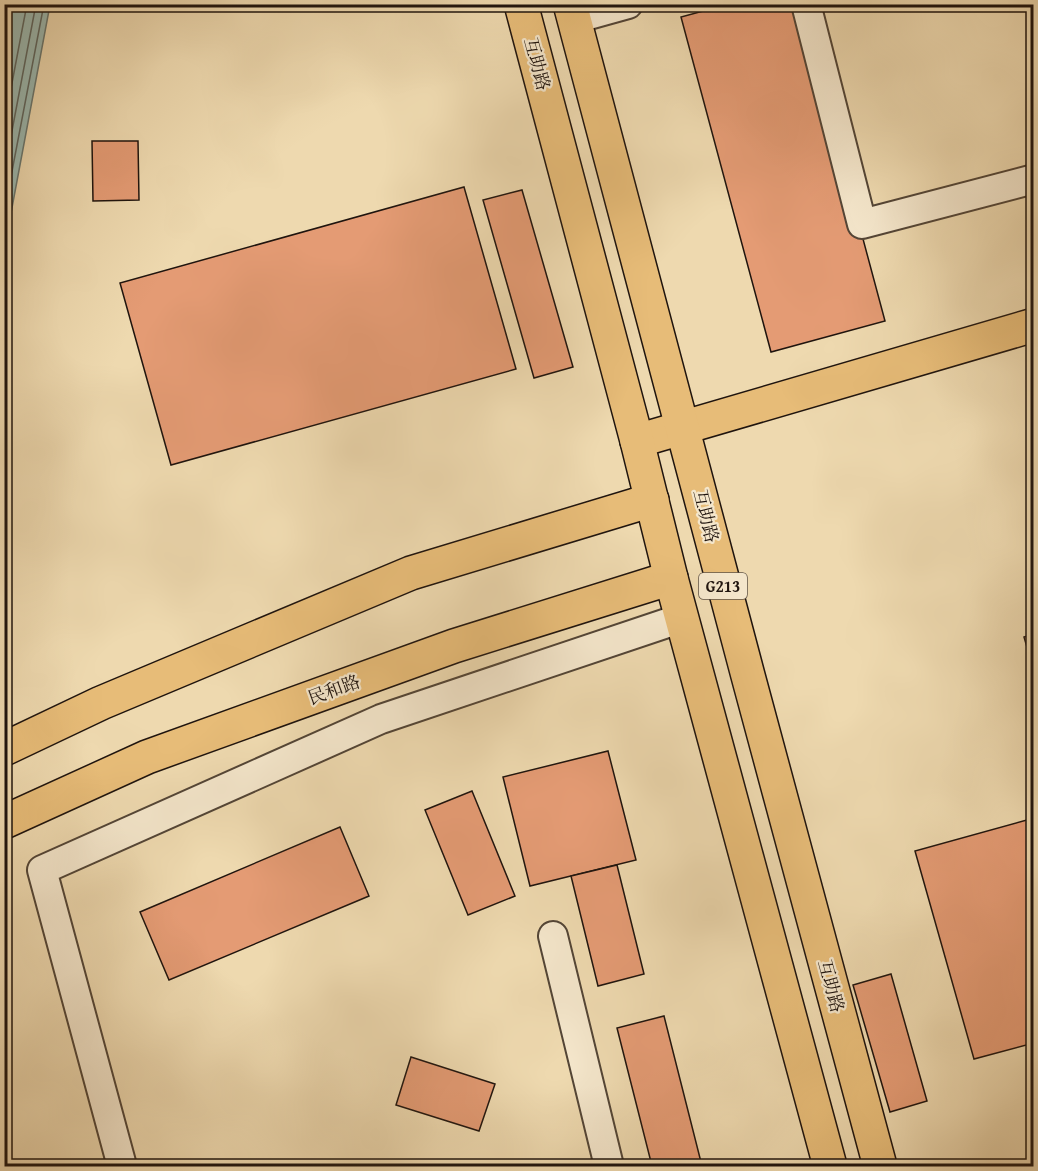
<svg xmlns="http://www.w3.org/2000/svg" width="1038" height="1171" font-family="'Gentium Book Plus','Noto Serif SC',serif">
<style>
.water{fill:#9bb9b1;stroke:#697770;stroke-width:1.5}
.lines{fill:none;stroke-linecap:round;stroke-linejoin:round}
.shore{stroke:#5d6660;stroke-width:1.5}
.building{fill:#e49b74;stroke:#1f140e;stroke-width:1.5}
.minor-casing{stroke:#534536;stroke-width:32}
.major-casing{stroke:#1f140e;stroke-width:36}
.highway-casing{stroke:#1f140e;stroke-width:36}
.minor{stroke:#f4e6cb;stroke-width:28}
.major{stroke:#e7bc78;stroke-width:33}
.highway{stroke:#e7bc78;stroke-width:33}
.labels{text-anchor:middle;stroke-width:4.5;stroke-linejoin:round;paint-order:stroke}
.shield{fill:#f4e6cb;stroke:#5f5347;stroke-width:1.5}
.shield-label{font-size:16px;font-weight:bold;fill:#1f140e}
.street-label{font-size:18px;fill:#1f140e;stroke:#f4e6cb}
</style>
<rect width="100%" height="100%" fill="#eed9af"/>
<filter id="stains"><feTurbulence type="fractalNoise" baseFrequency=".00333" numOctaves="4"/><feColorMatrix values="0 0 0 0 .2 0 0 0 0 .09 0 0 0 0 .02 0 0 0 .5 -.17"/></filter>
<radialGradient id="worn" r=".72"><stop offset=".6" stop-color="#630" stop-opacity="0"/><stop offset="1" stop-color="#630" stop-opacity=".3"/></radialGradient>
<!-- water -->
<path class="water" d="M5,4L50,5L5,245L4,5Z"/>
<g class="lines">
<!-- shore -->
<g class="shore">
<path d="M4,125L27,4"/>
<path d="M4,173L36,4"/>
<path d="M4,213L44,4"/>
</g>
</g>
<!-- building -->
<g class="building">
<path d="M729,4H800L885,321L771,352L681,17Z"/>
<path d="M92,141H138L139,200L93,201Z"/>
<path d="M464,187L516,369L171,465L120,283Z"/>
<path d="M522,190L573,367L534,378L483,200Z"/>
<path d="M1034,634V671L1024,637Z"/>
<path d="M608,751L636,860L530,886L503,777Z"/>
<path d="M472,791L515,896L468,915L425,810Z"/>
<path d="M1034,818V1043L974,1059L915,851Z"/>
<path d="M340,827L369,896L169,980L140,912Z"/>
<path d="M617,865L644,974L598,986L571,876Z"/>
<path d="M891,974L927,1101L890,1112L853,985Z"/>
<path d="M664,1016L702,1166H652L617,1028Z"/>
<path d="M411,1057L495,1084L479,1131L396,1105Z"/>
</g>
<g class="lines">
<defs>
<g id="minor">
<path d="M806,4L862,224L1034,179"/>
<path d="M574,19L628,4"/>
<path d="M553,936L609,1166"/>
<path d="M122,1166L42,870L381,719L682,618"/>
</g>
<g id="major">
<path d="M637,441L1034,325"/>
<path d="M4,749L101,703L411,573L652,500"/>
<path d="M4,822L147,757L454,646L671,578"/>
</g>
<g id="highway">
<path d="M521,4L637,441L671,578L830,1166"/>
<path d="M570,4C672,392 775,779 880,1166"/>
</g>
</defs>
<!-- minor casing -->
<use href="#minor" class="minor-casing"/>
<!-- major casing -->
<use href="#major" class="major-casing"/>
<!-- highway casing -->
<use href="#highway" class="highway-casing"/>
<!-- minor -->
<use href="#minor" class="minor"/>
<!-- major -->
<use href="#major" class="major"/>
<!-- highway -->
<use href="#highway" class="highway"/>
</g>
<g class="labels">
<!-- shield labels -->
<rect class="shield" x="699" y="573" width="48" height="26" rx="4.5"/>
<g class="shield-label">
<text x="723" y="592">G213</text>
</g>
<!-- street labels -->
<g class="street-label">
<text transform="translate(537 64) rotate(75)" y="6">互助路</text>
<text transform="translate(706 516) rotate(76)" y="6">互助路</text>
<text transform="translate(334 690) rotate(-20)" y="6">民和路</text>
<text transform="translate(831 986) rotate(75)" y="6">互助路</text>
</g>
</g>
<!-- margin -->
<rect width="1038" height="1171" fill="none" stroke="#eed9af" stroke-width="24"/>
<rect x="6" y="6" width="1026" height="1159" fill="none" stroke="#1f140e" stroke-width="3"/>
<rect x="12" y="12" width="1014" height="1147" fill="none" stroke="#1f140e" stroke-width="1.5"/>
<rect width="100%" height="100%" filter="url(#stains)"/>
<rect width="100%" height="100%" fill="url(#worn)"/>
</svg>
